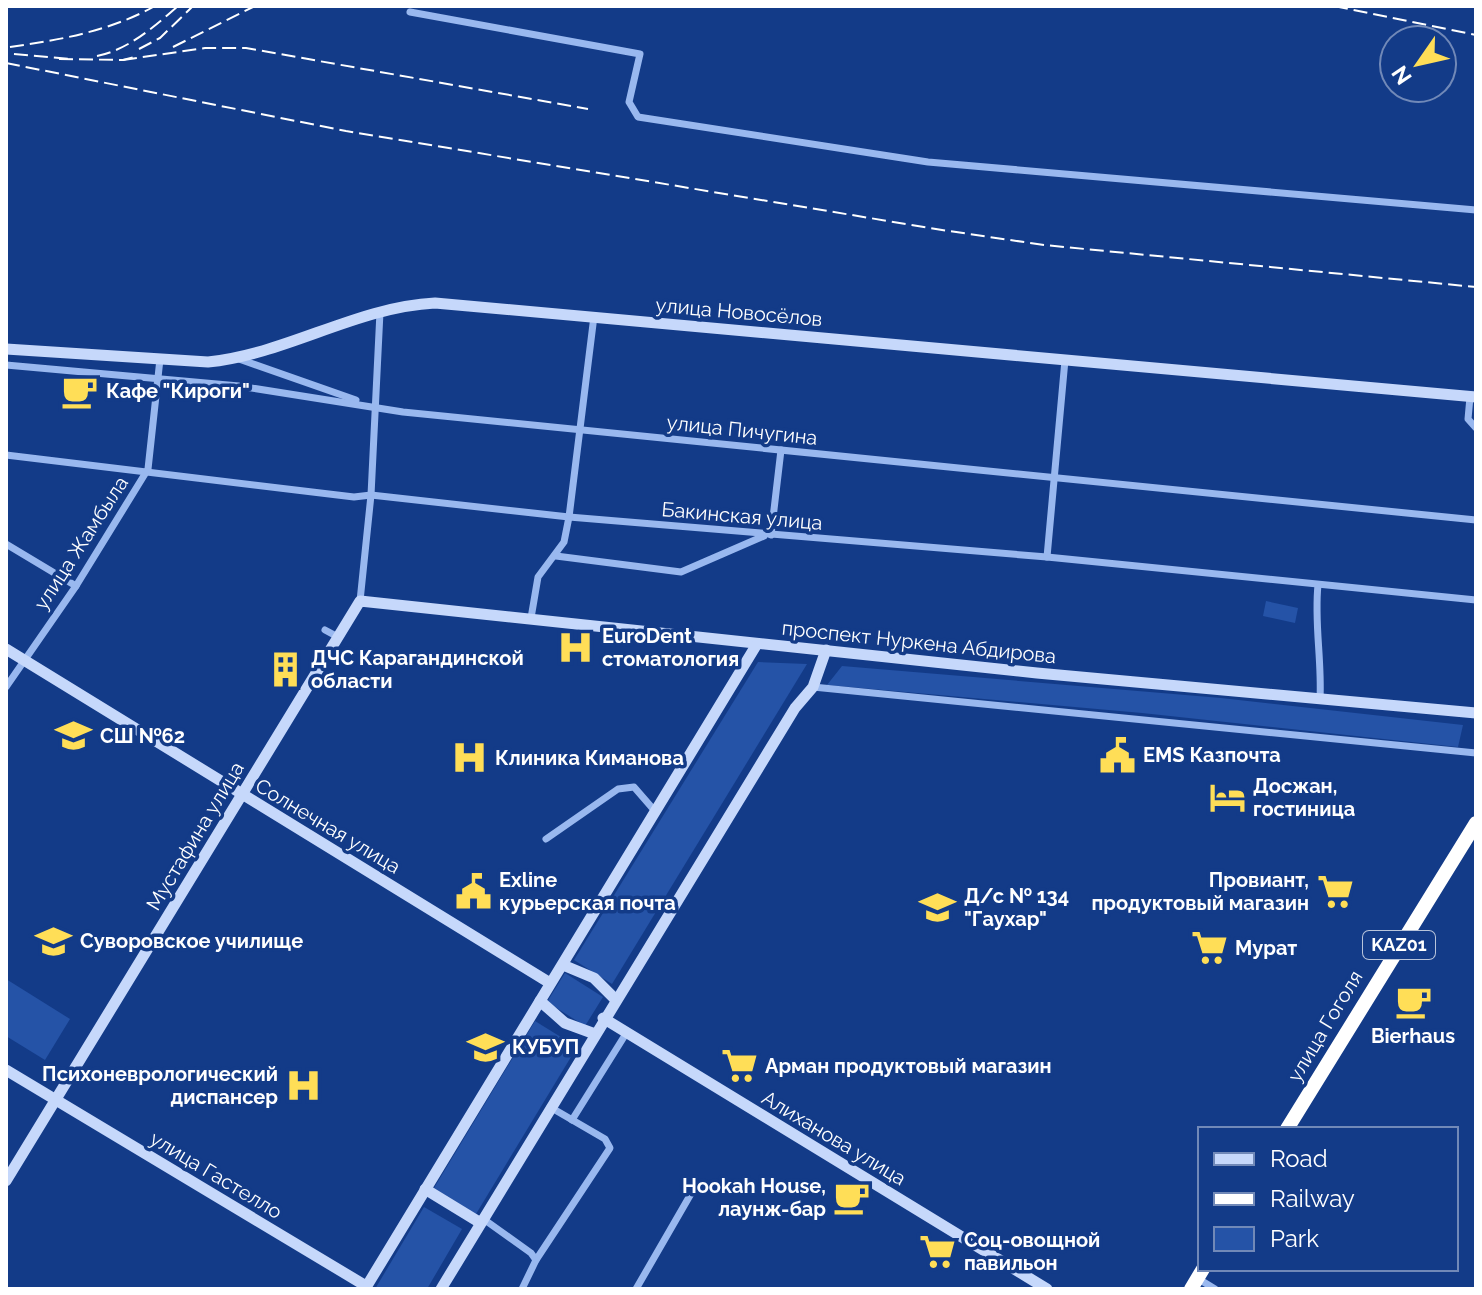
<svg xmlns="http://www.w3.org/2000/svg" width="1482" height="1295" font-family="Raleway,sans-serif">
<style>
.green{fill:#2553a7}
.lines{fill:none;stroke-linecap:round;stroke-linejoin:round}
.street{stroke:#99b8ef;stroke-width:7}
.secondary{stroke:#c6d8fb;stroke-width:11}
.highway{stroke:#fff;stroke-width:14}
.rail{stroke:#fff;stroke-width:2;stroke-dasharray:14 6;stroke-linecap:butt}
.labels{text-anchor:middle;stroke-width:7;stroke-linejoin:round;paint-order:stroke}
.shield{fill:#133b88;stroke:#b8c4db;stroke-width:2}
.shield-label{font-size:18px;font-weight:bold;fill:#fff}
.street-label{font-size:20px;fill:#fff;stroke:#133b88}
.poi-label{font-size:20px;font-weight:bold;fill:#fff;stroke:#133b88;text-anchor:start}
</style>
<rect width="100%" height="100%" fill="#133b88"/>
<!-- green -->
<g class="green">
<path d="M1266,601L1298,608L1295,623L1263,616Z"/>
<path d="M758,662L807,664L612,984L574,960Z"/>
<path d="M842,666L1221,698L1463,725L1458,747L1142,713L827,685Z"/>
<path d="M565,973L603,997L585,1026L547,1002Z"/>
<path d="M6,979L70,1019L45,1060L6,1036Z"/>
<path d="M535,1021L577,1047L476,1214L434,1188Z"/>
<path d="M424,1207L462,1229L427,1289H375Z"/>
</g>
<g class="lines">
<!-- street -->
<g class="street">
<path d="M410,12L640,54L629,102L638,117L928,162L1476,210"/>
<path d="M239,359L356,400"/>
<path d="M6,365L239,386L403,412L1476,520"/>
<path d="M1470,397L1468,419L1476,428"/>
<path d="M6,455L354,497L371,495L569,517L1047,557L1476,600"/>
<path d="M771,535L781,450"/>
<path d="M6,544L76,586"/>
<path d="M556,556L681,572L764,536"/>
<path d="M1047,557L1065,360"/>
<path d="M1318,585C1314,623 1322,660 1320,699"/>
<path d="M360,601L371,495L380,312"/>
<path d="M531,618L538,577L564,542L569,517L594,316"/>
<path d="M325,630L338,637"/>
<path d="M6,687L76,586L148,469L160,359"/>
<path d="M813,687L1476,753"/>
<path d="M546,839L618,789L634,787L654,810"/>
<path d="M572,1120L627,1032"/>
<path d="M482,1218L531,1253L536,1260L522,1289"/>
<path d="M536,1260L610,1148L605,1139L550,1107"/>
<path d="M1197,1278L1215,1289"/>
<path d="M636,1289L692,1192"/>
</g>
<!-- secondary -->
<g class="secondary">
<path d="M6,349L208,362C287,354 356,307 435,303L1476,397"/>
<path d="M6,649L550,983"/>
<path d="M563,965L594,978L615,999"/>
<path d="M540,1001L565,1023L595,1034"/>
<path d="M603,1018L1047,1289"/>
<path d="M6,1070L366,1286"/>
<path d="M6,1181L360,601L1037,673L1476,713"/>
<path d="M425,1189L479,1222"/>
<path d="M365,1289L757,644"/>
<path d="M441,1289L795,708L813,687L826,650"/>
</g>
<!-- highway -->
<g class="highway">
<path d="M1287,1129L1476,823"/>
<path d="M1191,1289L1203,1269"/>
</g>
<!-- rail -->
<g class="rail">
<path d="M1334,6L1476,35"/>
<path d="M10,47C60,40 110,31 155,6"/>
<path d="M173,47L255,6"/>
<path d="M139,49L160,38L193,6"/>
<path d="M14,54L70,59"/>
<path d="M97,56C128,50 155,26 178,6"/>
<path d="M59,59L123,60L134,57"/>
<path d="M123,60L205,48H246L588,109"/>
<path d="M6,63L346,131L942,230L1044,245L1476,287"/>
</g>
</g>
<!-- icons -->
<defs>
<symbol id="cafe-bare" viewBox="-9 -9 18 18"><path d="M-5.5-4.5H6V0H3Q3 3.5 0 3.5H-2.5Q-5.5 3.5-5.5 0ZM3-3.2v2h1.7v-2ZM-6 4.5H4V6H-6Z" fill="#ffde57" stroke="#133b88" stroke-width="2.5" paint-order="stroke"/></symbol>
<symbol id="hospital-bare" viewBox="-9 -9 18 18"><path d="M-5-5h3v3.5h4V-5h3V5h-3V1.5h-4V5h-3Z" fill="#ffde57" stroke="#133b88" stroke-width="2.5" paint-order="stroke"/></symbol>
<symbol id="building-bare" viewBox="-9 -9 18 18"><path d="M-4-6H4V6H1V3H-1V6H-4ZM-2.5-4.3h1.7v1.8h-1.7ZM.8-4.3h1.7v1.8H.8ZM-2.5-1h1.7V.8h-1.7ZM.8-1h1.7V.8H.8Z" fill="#ffde57" stroke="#133b88" stroke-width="2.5" paint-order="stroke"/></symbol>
<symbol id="school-bare" viewBox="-9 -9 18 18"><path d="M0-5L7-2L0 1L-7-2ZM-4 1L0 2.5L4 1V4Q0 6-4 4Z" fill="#ffde57" stroke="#133b88" stroke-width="2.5" paint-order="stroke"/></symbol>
<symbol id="civic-bare" viewBox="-9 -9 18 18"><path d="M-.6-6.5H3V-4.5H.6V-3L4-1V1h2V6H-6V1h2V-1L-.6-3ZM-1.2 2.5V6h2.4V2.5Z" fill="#ffde57" stroke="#133b88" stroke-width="2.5" paint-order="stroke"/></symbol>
<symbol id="hotel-bare" viewBox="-9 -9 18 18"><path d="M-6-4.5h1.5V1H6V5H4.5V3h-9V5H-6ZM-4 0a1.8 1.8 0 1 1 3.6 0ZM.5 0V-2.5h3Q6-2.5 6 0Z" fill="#ffde57" stroke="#133b88" stroke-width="2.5" paint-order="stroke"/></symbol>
<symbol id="supermarket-bare" viewBox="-9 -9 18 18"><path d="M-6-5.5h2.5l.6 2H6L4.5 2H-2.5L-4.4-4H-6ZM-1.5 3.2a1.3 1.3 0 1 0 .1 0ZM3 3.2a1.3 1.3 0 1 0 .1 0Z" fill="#ffde57" stroke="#133b88" stroke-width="2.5" paint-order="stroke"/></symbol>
<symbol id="university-bare" viewBox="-9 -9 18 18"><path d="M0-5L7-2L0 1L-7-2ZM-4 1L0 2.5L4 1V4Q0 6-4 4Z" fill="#ffde57" stroke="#133b88" stroke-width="2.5" paint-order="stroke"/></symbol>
</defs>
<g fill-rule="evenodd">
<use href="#cafe-bare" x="54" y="366" width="51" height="51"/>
<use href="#hospital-bare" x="550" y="622" width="51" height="51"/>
<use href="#building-bare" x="260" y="644" width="51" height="51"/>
<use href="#school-bare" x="48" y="710" width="51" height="51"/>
<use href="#civic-bare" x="1092" y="730" width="51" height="51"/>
<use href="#hospital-bare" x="444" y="732" width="51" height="51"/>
<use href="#hotel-bare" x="1202" y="772" width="51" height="51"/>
<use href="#civic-bare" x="448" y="866" width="51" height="51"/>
<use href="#supermarket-bare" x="1310" y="866" width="51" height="51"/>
<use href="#school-bare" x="912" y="882" width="51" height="51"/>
<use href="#school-bare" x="28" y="916" width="51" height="51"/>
<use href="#supermarket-bare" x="1184" y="922" width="51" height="51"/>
<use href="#cafe-bare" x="1388" y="976" width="51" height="51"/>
<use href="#university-bare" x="460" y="1022" width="51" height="51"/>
<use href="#supermarket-bare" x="714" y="1040" width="51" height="51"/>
<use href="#hospital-bare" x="278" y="1060" width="51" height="51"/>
<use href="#cafe-bare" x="826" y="1172" width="51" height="51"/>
<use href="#supermarket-bare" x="912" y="1226" width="51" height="51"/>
</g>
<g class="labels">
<!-- shield labels -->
<rect class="shield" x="1363" y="931" width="72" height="28" rx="6"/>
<g class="shield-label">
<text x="1399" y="951">KАZ01</text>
</g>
<!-- street labels -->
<g class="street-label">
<text transform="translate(739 312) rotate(5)" y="7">улица Новосёлов</text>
<text transform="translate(742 430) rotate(6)" y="7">улица Пичугина</text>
<text transform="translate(742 516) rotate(5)" y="7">Бакинская улица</text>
<text transform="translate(81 543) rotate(-57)" y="7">улица Жамбыла</text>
<text transform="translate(919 642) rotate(6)" y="7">проспект Нуркена Абдирова</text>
<text transform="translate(328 826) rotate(31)" y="7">Солнечная улица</text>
<text transform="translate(195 836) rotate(-59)" y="7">Мустафина улица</text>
<text transform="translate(1325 1026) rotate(-59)" y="7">улица Гоголя</text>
<text transform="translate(834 1138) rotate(31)" y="7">Алиханова улица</text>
<text transform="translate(216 1175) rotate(31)" y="7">улица Гастелло</text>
</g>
<!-- poi labels -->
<g class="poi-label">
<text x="106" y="398">Кафе "Кироги"</text>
<text x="602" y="643">EuroDent<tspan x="602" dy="23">стоматология</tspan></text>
<text x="311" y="665">ДЧС Карагандинской<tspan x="311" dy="23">области</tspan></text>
<text x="100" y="743">СШ №62</text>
<text x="1143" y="762">EMS Казпочта</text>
<text x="495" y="765">Клиника Киманова</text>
<text x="1253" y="793">Досжан,<tspan x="1253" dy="23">гостиница</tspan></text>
<text x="499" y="887">Exline<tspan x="499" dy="23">курьерская почта</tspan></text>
<text x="1309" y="887" text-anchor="end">Провиант,<tspan x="1309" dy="23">продуктовый магазин</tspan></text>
<text x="964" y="903">Д/с № 134<tspan x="964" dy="23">"Гаухар"</tspan></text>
<text x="80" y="948">Суворовское училище</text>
<text x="1235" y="955">Мурат</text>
<text x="1413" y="1043" text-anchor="middle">Bierhaus</text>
<text x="512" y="1054">КУБУП</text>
<text x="765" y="1073">Арман продуктовый магазин</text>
<text x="278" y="1081" text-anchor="end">Психоневрологический<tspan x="278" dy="23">диспансер</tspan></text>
<text x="826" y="1193" text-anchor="end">Hookah House,<tspan x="826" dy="23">лаунж-бар</tspan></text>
<text x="964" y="1247">Соц-овощной<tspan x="964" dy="23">павильон</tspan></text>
</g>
</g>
<!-- border -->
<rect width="1482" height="1295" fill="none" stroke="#ffffff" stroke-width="16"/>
<!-- legend -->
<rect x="1198" y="1127" width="260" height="144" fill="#133b88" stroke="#7189b8" stroke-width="2"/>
<rect x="1214" y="1153" width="40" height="12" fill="#c6d8fb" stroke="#7189b8" stroke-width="2"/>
<text x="1270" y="1167" font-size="24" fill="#ffffff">Road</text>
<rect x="1214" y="1193" width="40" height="12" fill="#ffffff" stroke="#7189b8" stroke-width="2"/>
<text x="1270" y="1207" font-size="24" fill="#ffffff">Railway</text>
<rect x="1214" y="1227" width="40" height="24" fill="#2553a7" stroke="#7189b8" stroke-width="2"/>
<text x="1270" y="1247" font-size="24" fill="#ffffff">Park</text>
<!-- north arrow -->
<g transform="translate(1418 64) rotate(236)"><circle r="38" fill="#133b88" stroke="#7189b8" stroke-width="2"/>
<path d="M0-6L14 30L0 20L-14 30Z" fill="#ffde57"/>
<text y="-12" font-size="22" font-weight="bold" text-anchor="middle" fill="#ffffff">N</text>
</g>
</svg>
